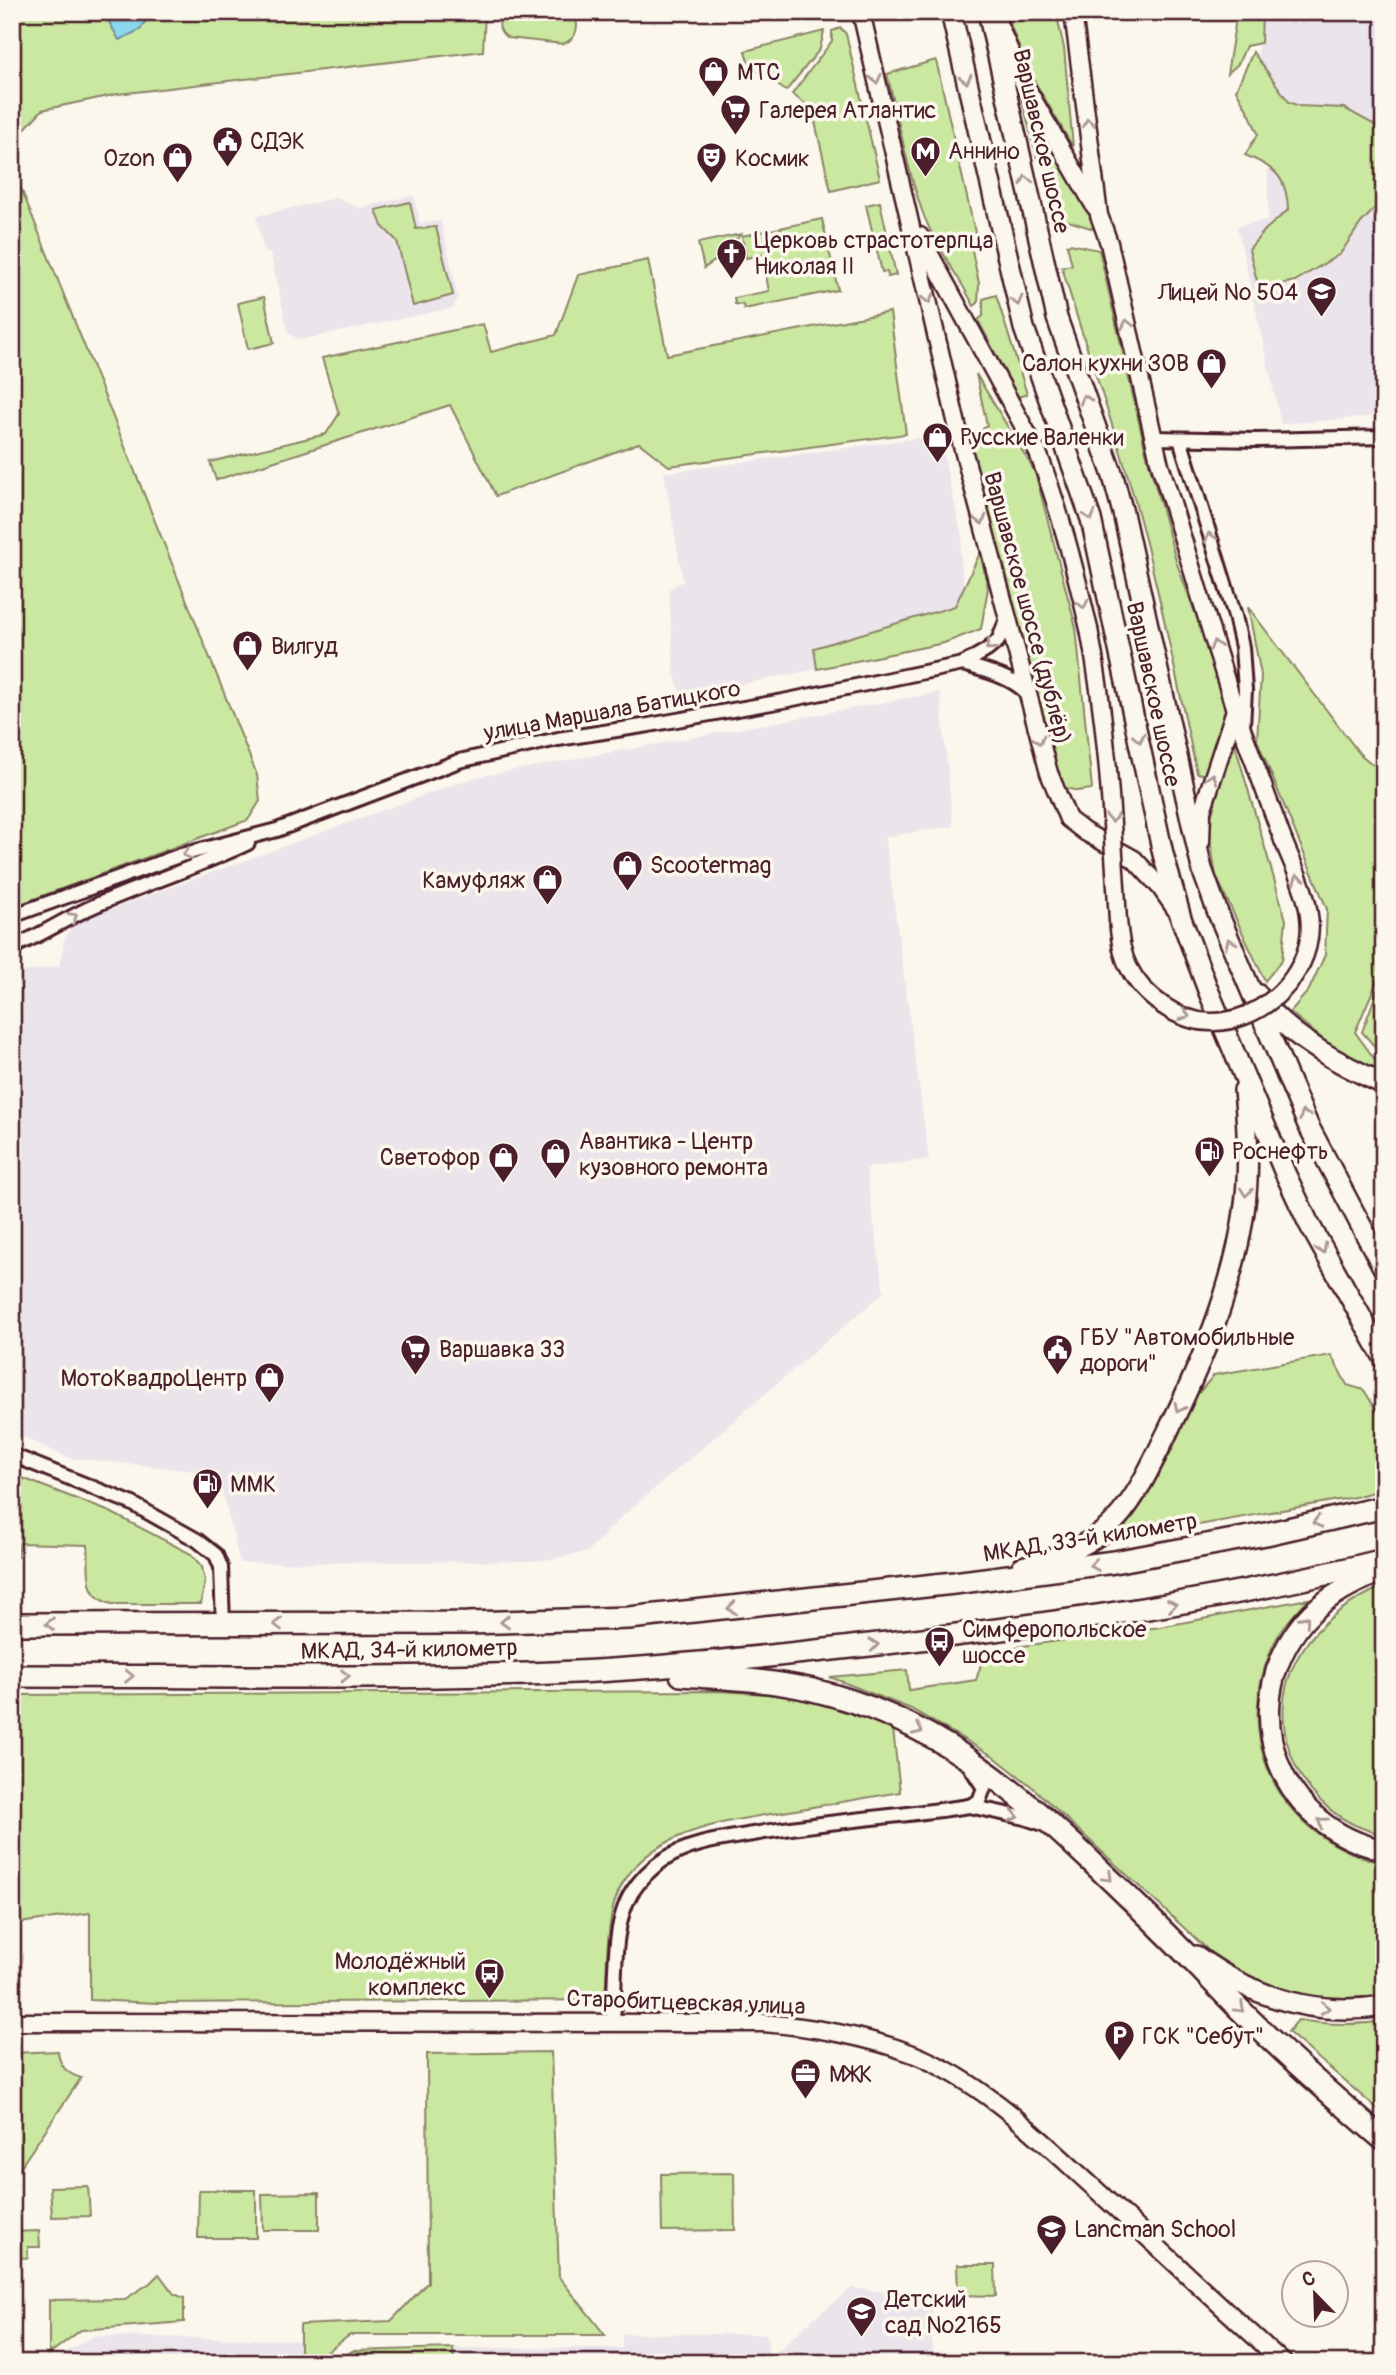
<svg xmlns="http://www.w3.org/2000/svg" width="1396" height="2375" font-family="Pangolin,sans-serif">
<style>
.built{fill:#ece4eb}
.green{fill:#cbe8a0;stroke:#8a8466;stroke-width:2}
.water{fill:#8ad6ea;stroke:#708d9e;stroke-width:2}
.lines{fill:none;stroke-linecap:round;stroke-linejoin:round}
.street-casing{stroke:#4a1f2b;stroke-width:18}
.secondary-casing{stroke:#4a1f2b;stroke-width:21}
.primary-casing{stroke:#4a1f2b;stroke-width:24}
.highway-casing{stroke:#4a1f2b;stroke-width:26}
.street{stroke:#fbf7ec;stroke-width:12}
.secondary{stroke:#fbf7ec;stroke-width:16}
.primary{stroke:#fbf7ec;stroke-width:19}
.highway{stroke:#fbf7ec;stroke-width:21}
.secondary-bridge-casing{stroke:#4a1f2b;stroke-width:21;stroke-linecap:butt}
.secondary-bridge{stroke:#fbf7ec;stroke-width:16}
.oneway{stroke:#ab9695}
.labels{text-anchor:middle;stroke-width:7;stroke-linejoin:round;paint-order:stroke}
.poi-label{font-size:23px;fill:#4a1f2b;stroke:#fbf7ec;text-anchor:start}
.street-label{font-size:23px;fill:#4a1f2b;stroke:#fbf7ec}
</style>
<rect width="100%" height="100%" fill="#fbf7ec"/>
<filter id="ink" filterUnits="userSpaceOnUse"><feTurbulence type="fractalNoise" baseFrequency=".0143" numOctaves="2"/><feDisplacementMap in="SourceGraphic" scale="14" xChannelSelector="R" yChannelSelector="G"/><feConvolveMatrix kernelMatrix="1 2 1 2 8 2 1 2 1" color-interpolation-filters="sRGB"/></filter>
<g filter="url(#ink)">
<!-- built -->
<g class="built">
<path d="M1257,12H1384V124L1266,130L1258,59Z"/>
<path d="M1384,138V413L1367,417L1281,424L1237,226L1268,220V139Z"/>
<path d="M414,195L420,223L441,221L458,297L453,308L300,340L288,333L271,255L264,251L256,216L336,198L359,208Z"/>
<path d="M939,435L963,541L960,550L964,587L955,606L909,622L814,647L817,669L681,696L674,673L669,589L683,581L664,473Z"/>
<path d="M940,692L953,826L885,837L929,1159L866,1168L884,1292L625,1514L587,1552L540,1561L240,1563L218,1473L69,1458L12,1432V974L59,966L65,938L75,922L472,778Z"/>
<path d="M852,2288L932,2297V2363H454L453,2348H622V2334H767L769,2359L814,2318Z"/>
<path d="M94,2336L299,2340V2363H52V2360Z"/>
</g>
<!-- green -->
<g class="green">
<path d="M12,12H110L109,22L151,12H485L483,51L118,94L42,110L12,143Z"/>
<path d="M500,12H574C580,26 577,39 563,44L508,38C497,31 499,24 500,12Z"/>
<path d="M1006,12H1056L1064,48L1073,147L1025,65Z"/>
<path d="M1237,12H1262L1261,43L1246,46L1238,64L1227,74Z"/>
<path d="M841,28L846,34L880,179L831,191L812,109L792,94L832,41V31Z"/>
<path d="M824,31L820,49L786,91L749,65L745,51Z"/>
<path d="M1253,52L1289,102L1299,106L1344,108L1384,130V199L1361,223L1340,254L1295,281L1259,289L1249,249L1265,230L1288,210C1287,176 1274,167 1245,155L1258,134L1251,117L1236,90Z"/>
<path d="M936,60L976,237L971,246L979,283L978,303L974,306C959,276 937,249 924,216C907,171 899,120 887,74Z"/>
<path d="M1020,92L1094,217L1097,230L1065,220L1050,156L1037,158Z"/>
<path d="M12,166L257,775L260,801L248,820L12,907Z"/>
<path d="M410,202L416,229L436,227L453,295L413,306L397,241L382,226L376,210Z"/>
<path d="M880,202L896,275L888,277L887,271L882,272L866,205Z"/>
<path d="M822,219L838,290L744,309L743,305L735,304L734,298L769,291L762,255L746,258L742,236Z"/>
<path d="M741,234L725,254L704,268L698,243Z"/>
<path d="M1070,244L1099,250L1146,452L1177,564L1230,707L1206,775L1197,773C1176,678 1158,581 1131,487C1110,413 1083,341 1062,267L1072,265L1067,245Z"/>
<path d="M648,260L667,355L890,312L906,434L669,466L639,443L496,496L450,405L216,480L210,462L326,434L339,414L322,358L483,324L491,352L556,335L578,275Z"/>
<path d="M996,295L1027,394L1018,397L978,320L983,316V299Z"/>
<path d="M264,297L274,343L248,349L238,303Z"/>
<path d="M976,374L1035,472L1076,628L1092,789L1077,791L1060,786L967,446L984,442L983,429L987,425Z"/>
<path d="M980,553L988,588L981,629L944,643L817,669L814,648L955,606Z"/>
<path d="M1248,607L1360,754L1384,774V965L1355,1032L1384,1072V1076L1326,1042L1290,1012L1309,990L1325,955L1327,909L1257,740L1261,675Z"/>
<path d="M1233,738L1286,920L1282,960L1265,981L1216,876L1208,828Z"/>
<path d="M1384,972V1057L1362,1032Z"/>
<path d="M1331,1355L1347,1385L1364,1390L1384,1423V1489L1355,1497L1120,1539L1116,1533L1136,1512L1151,1488L1172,1450L1196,1396L1214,1375Z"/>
<path d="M12,1474L110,1512L191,1554L202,1567L205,1581L201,1604H112C82,1597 90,1569 88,1545L20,1543L18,1557L12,1558Z"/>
<path d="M1384,1586V1834C1302,1820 1256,1723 1301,1652C1320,1621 1351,1600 1384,1586Z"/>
<path d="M1308,1599C1294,1615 1279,1630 1271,1650C1231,1745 1284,1842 1384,1863V1995L1380,1996C1313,2004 1263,1989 1209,1951L1030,1785L993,1756L911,1709L830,1677L907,1670L909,1690L976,1680L983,1658L1008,1648L1160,1627Z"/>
<path d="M716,1691C749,1693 782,1694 815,1701C842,1707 867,1718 893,1729L900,1792C863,1798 826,1805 789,1811C725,1822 636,1830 614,1904C606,1934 607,1969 605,2000L158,2003L90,2000V1913L12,1924V1695Z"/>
<path d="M1298,2020C1328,2025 1354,2026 1384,2021V2115L1288,2032Z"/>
<path d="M58,2051C59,2066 67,2074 81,2078L15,2175L17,2185L12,2200V2053Z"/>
<path d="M551,2052L559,2277L605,2335H350L327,2352L326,2363H300V2325L391,2321L428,2282L427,2054Z"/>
<path d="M734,2173L735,2230L662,2231L661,2174Z"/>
<path d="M88,2186L90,2216L52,2217L50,2187Z"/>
<path d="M199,2190H256V2238H198Z"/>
<path d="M319,2193V2230H263L262,2194Z"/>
<path d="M39,2231L40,2247H28V2258L13,2257L12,2268V2232Z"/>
<path d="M957,2265H995L996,2296L958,2295Z"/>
<path d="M159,2274L174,2294L184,2298V2322L81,2330L49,2354V2300L125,2299L150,2283Z"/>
<path d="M453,2348L454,2363H340V2360L352,2351Z"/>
</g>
<!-- water -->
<path class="water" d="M110,12H151V13L140,30L119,40L109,22Z"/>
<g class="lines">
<defs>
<g id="street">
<path d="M1154,438L1257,440L1384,437"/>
<path d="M1180,439L1235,616L1242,647L1245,690L1243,726"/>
<path d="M963,664C986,671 1009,676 1026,692"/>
<path d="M12,916L181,855L277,830L459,761L558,739L649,725L783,701L963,664L987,650L998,641L1007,619"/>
<path d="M12,947C41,936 66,918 94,906C145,884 197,867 248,843"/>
<path d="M12,1455L131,1503L197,1540L216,1555L221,1567L223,1624"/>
<path d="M969,1806L1025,1818L1043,1824"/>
<path d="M613,2022C616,1983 611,1925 632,1892C640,1880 650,1869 662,1861C688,1843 722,1839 753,1834C825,1821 897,1817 969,1806L979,1801L984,1788L971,1768"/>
</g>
<g id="secondary">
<path d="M861,12L961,442L1049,773L1068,819L1085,832L1134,859L1160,887L1176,910"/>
<path d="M1073,12L1099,215L1109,243L1159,461L1235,710L1283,840"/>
<path d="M998,23L1023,82L1095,207"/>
<path d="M920,236L1038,453C1060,510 1075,569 1089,629"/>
<path d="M1201,842L1202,811L1235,710"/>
<path d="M12,2022L763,2023C815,2027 865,2036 913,2054C983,2082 1038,2137 1092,2186C1156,2245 1219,2305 1284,2363"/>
</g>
<g id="primary">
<path d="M951,12L1024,328L1091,519L1163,854L1181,918L1208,990L1285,1173L1308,1222L1384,1358"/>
<path d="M988,12L1057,318L1113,476L1123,513L1202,869L1218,913L1308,1125L1384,1269"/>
<path d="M1257,994C1284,1034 1341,1065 1384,1084"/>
<path d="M1022,1567C1052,1560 1080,1550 1104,1531C1134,1506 1150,1467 1167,1433C1201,1364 1233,1289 1244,1212C1250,1172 1248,1131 1244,1090"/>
<path d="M1384,1571C1351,1583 1317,1601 1297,1630C1236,1715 1281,1829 1384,1850"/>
<path d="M1196,1956C1252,1997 1315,2017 1384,2006"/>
</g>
<g id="highway">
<path d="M12,1624L467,1623L629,1618L954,1583L1114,1562L1266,1534L1384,1507"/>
<path d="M681,1675C725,1678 770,1680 813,1690C931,1718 1011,1785 1096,1866C1136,1904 1175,1942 1213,1982C1266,2038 1325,2090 1384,2140"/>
<path d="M12,1676C192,1676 373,1680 553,1673C662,1669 770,1656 878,1644C1048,1625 1217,1602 1384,1560"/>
</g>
</defs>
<!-- street casing -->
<use href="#street" class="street-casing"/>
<!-- secondary casing -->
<use href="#secondary" class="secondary-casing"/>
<!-- primary casing -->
<use href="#primary" class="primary-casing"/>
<!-- highway casing -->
<use href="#highway" class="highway-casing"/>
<!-- street -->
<use href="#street" class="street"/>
<!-- secondary -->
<use href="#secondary" class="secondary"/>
<!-- primary -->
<use href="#primary" class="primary"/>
<!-- highway -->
<use href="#highway" class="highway"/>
<defs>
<path id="secondary-bridge" d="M1089,629C1108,727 1112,822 1118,921C1120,937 1121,953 1129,968C1143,996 1178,1022 1211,1022C1257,1023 1303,983 1309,938C1314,905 1295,870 1283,840"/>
</defs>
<!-- secondary-bridge casing -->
<use href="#secondary-bridge" class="secondary-bridge-casing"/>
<!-- secondary-bridge -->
<use href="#secondary-bridge" class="secondary-bridge"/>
</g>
<!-- one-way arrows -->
<defs><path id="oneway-chevron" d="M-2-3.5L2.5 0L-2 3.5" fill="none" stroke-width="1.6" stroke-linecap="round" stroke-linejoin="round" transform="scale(1.75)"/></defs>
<g class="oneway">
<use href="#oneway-chevron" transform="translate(876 79) rotate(77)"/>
<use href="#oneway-chevron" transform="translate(966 79) rotate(77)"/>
<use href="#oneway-chevron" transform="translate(1088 123) rotate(-97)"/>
<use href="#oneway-chevron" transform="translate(1026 180) rotate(-103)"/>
<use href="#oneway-chevron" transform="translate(928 299) rotate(77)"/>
<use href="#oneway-chevron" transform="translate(1017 301) rotate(75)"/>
<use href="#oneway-chevron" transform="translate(1127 324) rotate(-103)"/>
<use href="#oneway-chevron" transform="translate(1085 399) rotate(-110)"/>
<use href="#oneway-chevron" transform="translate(1090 516) rotate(74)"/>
<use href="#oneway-chevron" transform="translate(981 520) rotate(75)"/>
<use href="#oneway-chevron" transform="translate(1210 537) rotate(-107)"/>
<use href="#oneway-chevron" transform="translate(1083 604) rotate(77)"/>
<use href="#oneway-chevron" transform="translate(1215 645) rotate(-107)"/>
<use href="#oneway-chevron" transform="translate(990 646) rotate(140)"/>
<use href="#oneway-chevron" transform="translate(1139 738) rotate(78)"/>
<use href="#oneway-chevron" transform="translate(1039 740) rotate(75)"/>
<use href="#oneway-chevron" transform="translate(1212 778) rotate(-72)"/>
<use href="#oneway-chevron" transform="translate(1112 818) rotate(87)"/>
<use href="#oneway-chevron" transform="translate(187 854) rotate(164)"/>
<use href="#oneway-chevron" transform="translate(1298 879) rotate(-110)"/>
<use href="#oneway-chevron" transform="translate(73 917) rotate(-30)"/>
<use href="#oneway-chevron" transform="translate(1230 943) rotate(-113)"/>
<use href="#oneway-chevron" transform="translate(1185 1015) rotate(20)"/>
<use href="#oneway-chevron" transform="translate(1304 1115) rotate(-114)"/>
<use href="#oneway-chevron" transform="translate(1246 1192) rotate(96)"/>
<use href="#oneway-chevron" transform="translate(1322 1249) rotate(62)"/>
<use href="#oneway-chevron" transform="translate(1179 1408) rotate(116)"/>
<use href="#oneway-chevron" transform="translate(1317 1522) rotate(167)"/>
<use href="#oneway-chevron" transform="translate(1094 1565) rotate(172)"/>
<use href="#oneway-chevron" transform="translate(1172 1605) rotate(-9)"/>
<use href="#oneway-chevron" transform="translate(732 1608) rotate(174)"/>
<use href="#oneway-chevron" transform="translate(1305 1620) rotate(-48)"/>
<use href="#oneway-chevron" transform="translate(505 1622) rotate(178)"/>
<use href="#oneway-chevron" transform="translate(50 1624) rotate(180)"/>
<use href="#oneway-chevron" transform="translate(278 1624) rotate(180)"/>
<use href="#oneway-chevron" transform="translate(874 1645) rotate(-6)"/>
<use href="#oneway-chevron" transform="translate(129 1676)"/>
<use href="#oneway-chevron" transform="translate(345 1676)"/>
<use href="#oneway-chevron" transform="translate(918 1730) rotate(25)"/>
<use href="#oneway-chevron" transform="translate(1014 1816) rotate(13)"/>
<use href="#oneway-chevron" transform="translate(1322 1822) rotate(-143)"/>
<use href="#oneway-chevron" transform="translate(1108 1877) rotate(44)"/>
<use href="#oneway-chevron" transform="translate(1240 2008) rotate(44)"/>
<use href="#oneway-chevron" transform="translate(1325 2008) rotate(5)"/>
</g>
</g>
<!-- icons -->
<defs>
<symbol id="shop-pin" viewBox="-11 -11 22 30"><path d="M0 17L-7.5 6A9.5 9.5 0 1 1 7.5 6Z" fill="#4a1f2b" stroke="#fbf7ec"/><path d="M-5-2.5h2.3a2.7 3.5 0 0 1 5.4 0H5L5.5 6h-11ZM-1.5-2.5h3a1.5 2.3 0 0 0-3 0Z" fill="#fff"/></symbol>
<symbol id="supermarket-pin" viewBox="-11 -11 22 30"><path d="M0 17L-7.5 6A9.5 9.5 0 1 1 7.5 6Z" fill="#4a1f2b" stroke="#fbf7ec"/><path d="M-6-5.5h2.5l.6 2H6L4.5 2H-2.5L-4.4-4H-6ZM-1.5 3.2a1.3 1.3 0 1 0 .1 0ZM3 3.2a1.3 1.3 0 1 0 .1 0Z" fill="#fff"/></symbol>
<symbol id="civic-pin" viewBox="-11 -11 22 30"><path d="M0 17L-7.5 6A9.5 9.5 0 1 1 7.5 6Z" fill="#4a1f2b" stroke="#fbf7ec"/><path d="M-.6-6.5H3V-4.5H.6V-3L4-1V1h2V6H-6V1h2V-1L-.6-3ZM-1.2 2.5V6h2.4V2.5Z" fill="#fff"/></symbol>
<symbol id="metro-pin" viewBox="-11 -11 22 30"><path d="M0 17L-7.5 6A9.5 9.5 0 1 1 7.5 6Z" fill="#4a1f2b" stroke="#fbf7ec"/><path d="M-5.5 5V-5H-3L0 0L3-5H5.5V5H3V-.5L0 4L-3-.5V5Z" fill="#fff"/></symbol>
<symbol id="theatre-pin" viewBox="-11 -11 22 30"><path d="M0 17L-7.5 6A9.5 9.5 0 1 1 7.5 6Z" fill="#4a1f2b" stroke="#fbf7ec"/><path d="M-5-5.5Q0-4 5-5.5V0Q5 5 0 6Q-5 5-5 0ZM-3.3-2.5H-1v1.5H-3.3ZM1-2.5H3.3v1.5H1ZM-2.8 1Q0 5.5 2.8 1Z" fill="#fff"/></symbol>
<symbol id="church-pin" viewBox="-11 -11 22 30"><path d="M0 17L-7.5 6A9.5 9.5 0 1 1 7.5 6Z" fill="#4a1f2b" stroke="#fbf7ec"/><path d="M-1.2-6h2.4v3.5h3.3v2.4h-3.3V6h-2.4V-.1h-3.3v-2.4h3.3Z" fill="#fff"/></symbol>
<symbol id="school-pin" viewBox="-11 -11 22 30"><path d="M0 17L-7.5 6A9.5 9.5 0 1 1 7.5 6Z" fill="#4a1f2b" stroke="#fbf7ec"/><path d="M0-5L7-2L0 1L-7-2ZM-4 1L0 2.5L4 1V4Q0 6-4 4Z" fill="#fff"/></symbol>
<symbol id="fuel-pin" viewBox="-11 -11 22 30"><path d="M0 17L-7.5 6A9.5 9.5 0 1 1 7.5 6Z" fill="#4a1f2b" stroke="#fbf7ec"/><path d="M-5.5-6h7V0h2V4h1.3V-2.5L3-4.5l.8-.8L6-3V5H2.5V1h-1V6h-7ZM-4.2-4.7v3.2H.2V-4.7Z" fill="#fff"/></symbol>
<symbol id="bus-pin" viewBox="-11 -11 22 30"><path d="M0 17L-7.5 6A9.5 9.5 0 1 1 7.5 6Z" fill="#4a1f2b" stroke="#fbf7ec"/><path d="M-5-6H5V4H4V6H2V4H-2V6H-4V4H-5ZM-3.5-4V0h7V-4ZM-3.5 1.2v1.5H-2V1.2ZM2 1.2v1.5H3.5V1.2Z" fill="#fff"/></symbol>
<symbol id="parking-pin" viewBox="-11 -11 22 30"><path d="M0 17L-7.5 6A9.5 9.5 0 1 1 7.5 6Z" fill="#4a1f2b" stroke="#fbf7ec"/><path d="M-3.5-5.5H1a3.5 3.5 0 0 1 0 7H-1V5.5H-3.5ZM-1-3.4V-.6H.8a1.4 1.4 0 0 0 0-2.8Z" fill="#fff"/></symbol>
<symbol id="office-pin" viewBox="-11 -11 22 30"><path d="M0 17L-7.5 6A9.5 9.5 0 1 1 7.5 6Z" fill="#4a1f2b" stroke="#fbf7ec"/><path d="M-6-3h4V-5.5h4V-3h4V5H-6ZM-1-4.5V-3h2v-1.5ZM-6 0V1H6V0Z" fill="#fff"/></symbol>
</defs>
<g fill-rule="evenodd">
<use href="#shop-pin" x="696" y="54" width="35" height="47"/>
<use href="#supermarket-pin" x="718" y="92" width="35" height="47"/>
<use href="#civic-pin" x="210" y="124" width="35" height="47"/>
<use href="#metro-pin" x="908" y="134" width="35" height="47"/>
<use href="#shop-pin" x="160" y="140" width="35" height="47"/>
<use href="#theatre-pin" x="694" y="140" width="35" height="47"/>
<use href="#church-pin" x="714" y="236" width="35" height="47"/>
<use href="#school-pin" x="1304" y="274" width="35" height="47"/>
<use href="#shop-pin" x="1194" y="346" width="35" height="47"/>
<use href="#shop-pin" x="920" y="420" width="35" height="47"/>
<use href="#shop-pin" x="230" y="628" width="35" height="47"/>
<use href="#shop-pin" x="610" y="848" width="35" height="47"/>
<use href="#shop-pin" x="530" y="862" width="35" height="47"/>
<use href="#fuel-pin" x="1192" y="1134" width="35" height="47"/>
<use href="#shop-pin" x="538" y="1136" width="35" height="47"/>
<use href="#shop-pin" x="486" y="1140" width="35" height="47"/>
<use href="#supermarket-pin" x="398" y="1332" width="35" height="47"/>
<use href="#civic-pin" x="1040" y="1332" width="35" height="47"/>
<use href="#shop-pin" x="252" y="1360" width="35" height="47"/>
<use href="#fuel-pin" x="190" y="1466" width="35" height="47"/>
<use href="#bus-pin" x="922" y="1624" width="35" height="47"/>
<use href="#bus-pin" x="472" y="1956" width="35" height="47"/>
<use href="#parking-pin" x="1102" y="2018" width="35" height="47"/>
<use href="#office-pin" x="788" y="2056" width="35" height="47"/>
<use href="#school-pin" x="1034" y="2212" width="35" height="47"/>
<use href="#school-pin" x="844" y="2294" width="35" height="47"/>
</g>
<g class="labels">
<!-- poi labels -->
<g class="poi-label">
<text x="737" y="80">МТС</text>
<text x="759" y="118">Галерея Атлантис</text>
<text x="250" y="149">СДЭК</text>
<text x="948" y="159">Аннино</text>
<text x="155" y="166" text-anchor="end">Ozon</text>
<text x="735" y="166">Космик</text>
<text x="754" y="248">Церковь страстотерпца<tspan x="754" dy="26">Николая II</tspan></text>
<text x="1298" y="300" text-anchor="end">Лицей № 504</text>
<text x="1189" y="371" text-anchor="end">Салон кухни ЗОВ</text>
<text x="960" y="445">Русские Валенки</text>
<text x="271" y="654">Вилгуд</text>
<text x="650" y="873">Scootermag</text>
<text x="525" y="888" text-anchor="end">Камуфляж</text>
<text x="579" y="1149">Авантика - Центр<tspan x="579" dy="26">кузовного ремонта</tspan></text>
<text x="1232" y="1159">Роснефть</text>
<text x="480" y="1165" text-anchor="end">Светофор</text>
<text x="1080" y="1345">ГБУ "Автомобильные<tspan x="1080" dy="26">дороги"</tspan></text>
<text x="439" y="1357">Варшавка 33</text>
<text x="247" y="1386" text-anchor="end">МотоКвадроЦентр</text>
<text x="230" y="1492">ММК</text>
<text x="962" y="1637">Симферопольское<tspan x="962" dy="26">шоссе</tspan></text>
<text x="466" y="1969" text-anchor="end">Молодёжный<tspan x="466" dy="26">комплекс</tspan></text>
<text x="1142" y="2044">ГСК "Себут"</text>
<text x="829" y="2082">МЖК</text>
<text x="1074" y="2237">Lancman School</text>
<text x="885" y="2307">Детский<tspan x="885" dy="26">сад №2165</tspan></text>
</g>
<!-- street labels -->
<g class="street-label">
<text transform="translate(1042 141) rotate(77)" y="8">Варшавское шоссе</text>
<text transform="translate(1028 608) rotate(75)" y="8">Варшавское шоссе (дублёр)</text>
<text transform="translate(1154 694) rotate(78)" y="8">Варшавское шоссе</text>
<text transform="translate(612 710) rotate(-10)" y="8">улица Маршала Батицкого</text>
<text transform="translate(1090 1537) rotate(-9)" y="8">МКАД, 33-й километр</text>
<text transform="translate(409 1649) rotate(-1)" y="8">МКАД, 34-й километр</text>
<text transform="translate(686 2002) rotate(2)" y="8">Старобитцевская улица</text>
</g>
</g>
<!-- margin -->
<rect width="1396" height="2375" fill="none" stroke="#fbf7ec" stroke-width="42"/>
<rect x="21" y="21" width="1354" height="2333" fill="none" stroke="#4a1f2b" stroke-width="2.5" filter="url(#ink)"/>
<!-- north arrow -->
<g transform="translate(1315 2294) rotate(337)"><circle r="33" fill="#fbf7ec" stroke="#b4a19f" stroke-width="2"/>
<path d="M0-5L12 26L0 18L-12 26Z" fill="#4a1f2b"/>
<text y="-10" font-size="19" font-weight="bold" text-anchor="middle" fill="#4a1f2b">С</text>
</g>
</svg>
